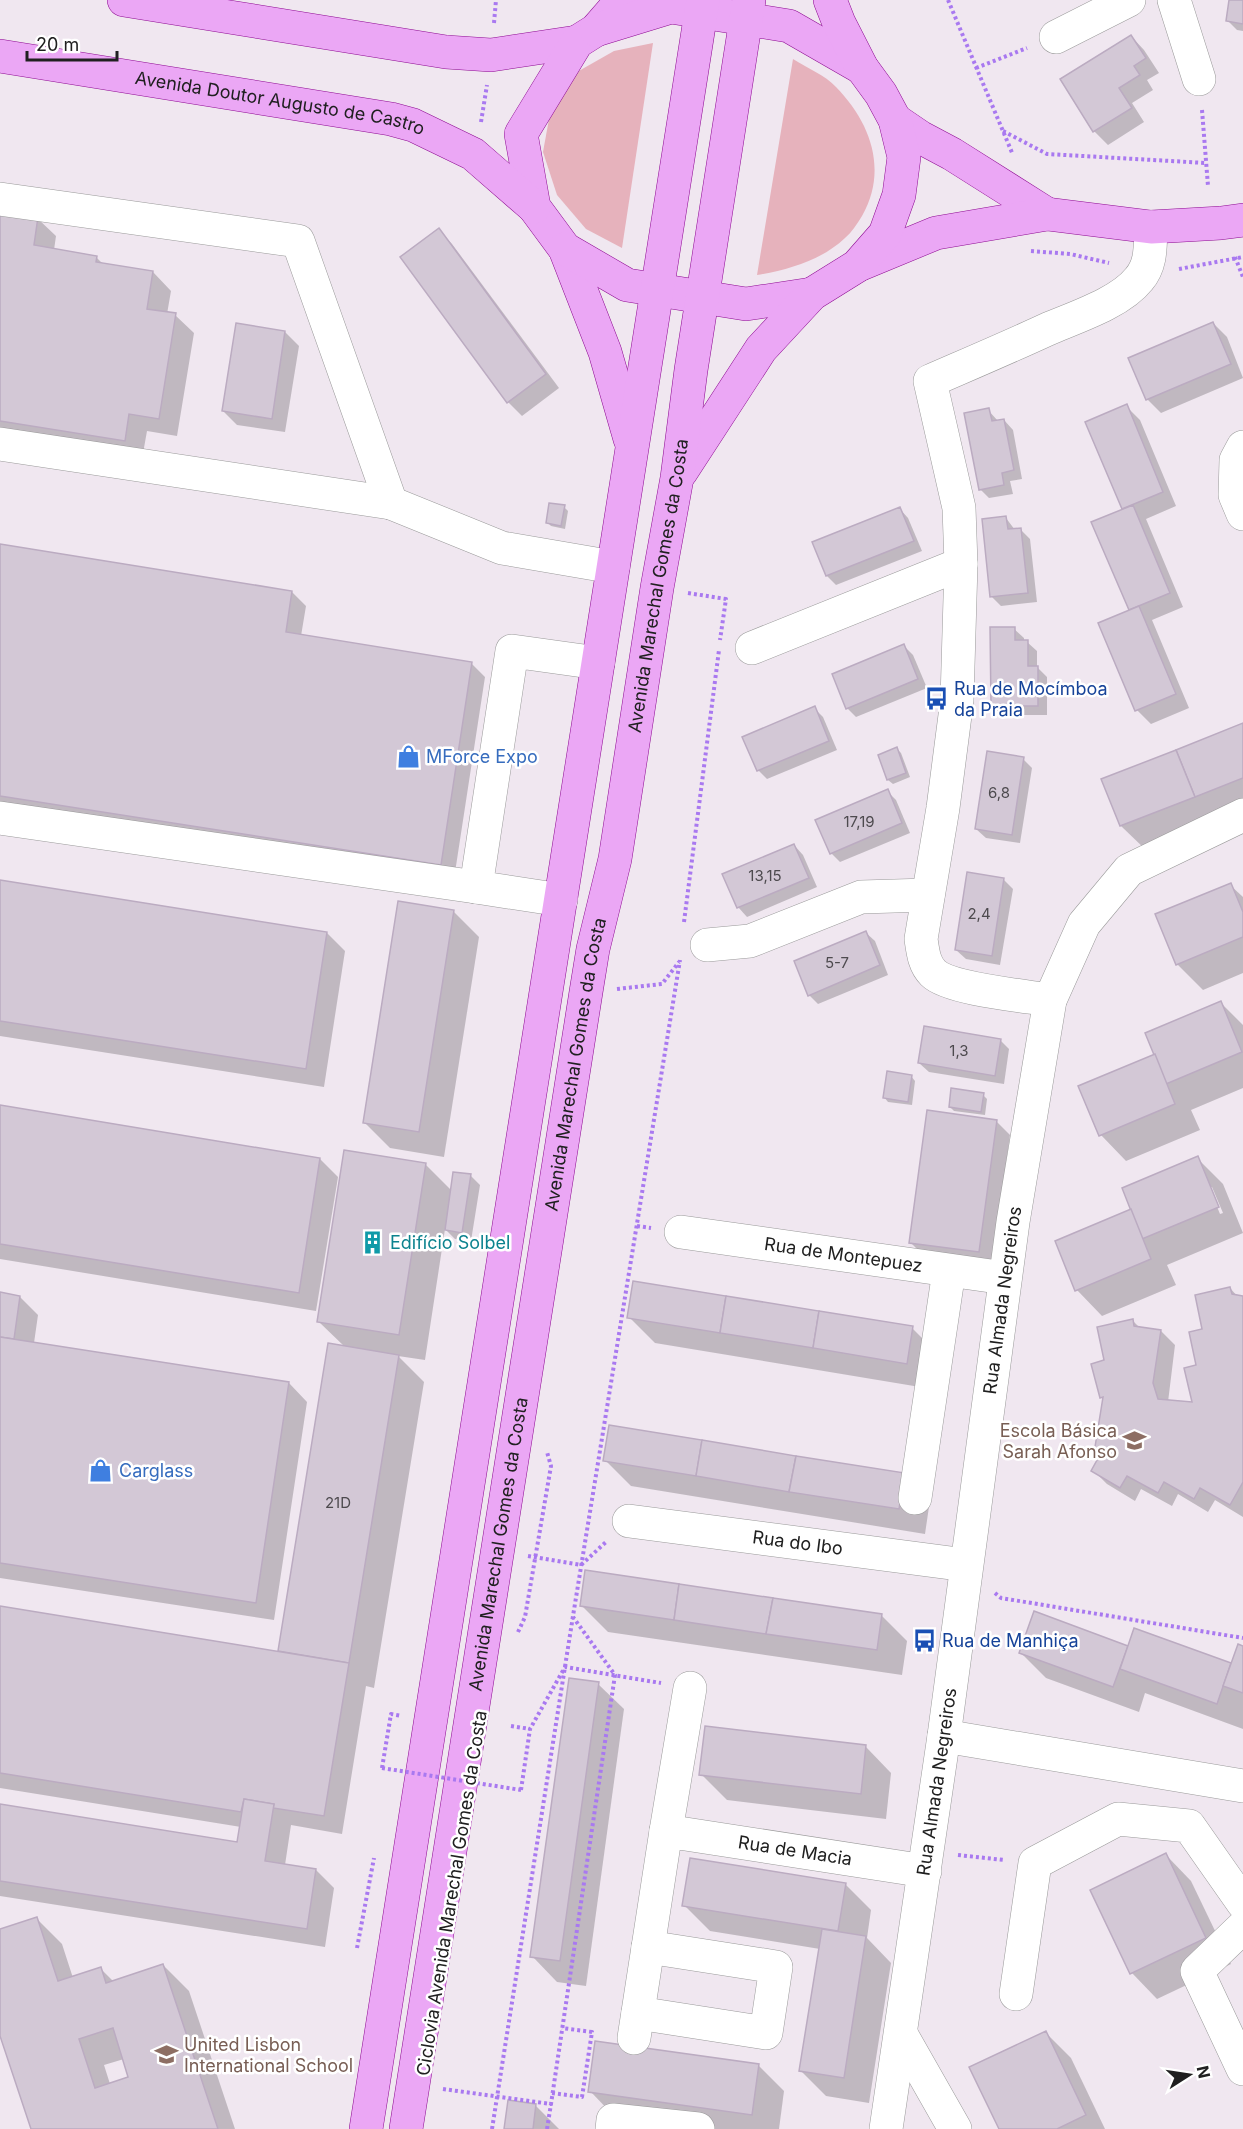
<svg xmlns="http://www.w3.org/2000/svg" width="1243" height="2129" font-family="Inter,sans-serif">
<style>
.grass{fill:#e6b2bc}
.shadow{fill:#0003;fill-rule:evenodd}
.building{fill:#d3c8d6;stroke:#bbabc1;stroke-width:1.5;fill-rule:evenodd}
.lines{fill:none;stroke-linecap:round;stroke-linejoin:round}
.minor-casing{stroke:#9a9a9a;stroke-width:34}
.major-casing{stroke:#8d0c91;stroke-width:34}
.path{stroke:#a979f0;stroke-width:4;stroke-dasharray:3 3;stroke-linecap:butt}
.minor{stroke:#fff;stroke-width:33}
.major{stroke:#eba7f5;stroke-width:33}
.path-bridge{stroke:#a979f0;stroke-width:4;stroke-dasharray:3 3;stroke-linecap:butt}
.labels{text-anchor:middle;stroke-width:5;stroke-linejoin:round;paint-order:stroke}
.number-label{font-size:15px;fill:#4d4a4e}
.street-label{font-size:18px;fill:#202020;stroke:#fff}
.transit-label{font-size:18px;fill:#164399;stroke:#fff;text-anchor:start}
.shop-label{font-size:18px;fill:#366cbe;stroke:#fff;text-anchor:start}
.culture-label{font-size:18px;fill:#0d838f;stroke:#fff;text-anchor:start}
.education-label{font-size:18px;fill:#785e54;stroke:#fff;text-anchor:end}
</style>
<rect width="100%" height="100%" fill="#f0e7f0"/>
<!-- grass -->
<g class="grass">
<path d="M653,43L622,248L586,229L557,195L543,152L551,108L577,72L614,51Z"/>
<path d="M793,59C807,68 825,75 836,87C871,123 888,170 862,216C857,224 852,232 845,238C822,260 788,270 757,275Z"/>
</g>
<!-- shadow -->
<g class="shadow">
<path d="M1231,0H1243V31L1237,30L1228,21Z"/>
<path d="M1131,36L1144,50L1159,73L1147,80L1153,90L1132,103L1144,122L1108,145L1094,131Z"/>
<path d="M0,212L37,218L56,236L54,250L96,257L103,264L153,272L171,291L167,314L175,315L194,333L177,436L147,431L142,459L0,436Z"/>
<path d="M439,230L452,244L559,388L522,416L508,402Z"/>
<path d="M1213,323L1227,337L1243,378L1161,413L1147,399Z"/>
<path d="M285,332L299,346L285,432L237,425L223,411Z"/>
<path d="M1126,406L1140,420L1176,506L1146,519L1183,607L1152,620L1189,708L1151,724L1137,710L1131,611L1093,523L1124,510L1087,423Z"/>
<path d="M988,410L998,421L1004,420L1013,430L1022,479L1010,481L1013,494L989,498L980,489Z"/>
<path d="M564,507L568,511L565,529L551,526L547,522Z"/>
<path d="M899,508L908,518L922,551L836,585L827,576L814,542Z"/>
<path d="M1006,518L1015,530L1020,529L1030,539L1037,602L1001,606L992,597L984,520Z"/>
<path d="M0,546L292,592L306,606L301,636L471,663L485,677L454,879L0,806Z"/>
<path d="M1014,629L1024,638V642H1027L1037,651V667L1047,677V715H1001L992,706Z"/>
<path d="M904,646L913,655L927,688L856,717L847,708Z"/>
<path d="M814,708L823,717L837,750L767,779L758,770Z"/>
<path d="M1243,725V813L1147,851L1121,826L1103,780Z"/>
<path d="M897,749L901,753L910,777L893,784L888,780L880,756Z"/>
<path d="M1023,759L1032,768L1020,843L986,838L976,829Z"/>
<path d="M887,791L896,800L910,833L840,862L831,853Z"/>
<path d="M794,845L803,855L817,887L747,917L738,907Z"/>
<path d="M968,874L1004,880L1013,889L1000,965L966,959L956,950Z"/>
<path d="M0,882L327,933L345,951L324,1087L0,1036Z"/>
<path d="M1230,885L1243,897V973L1203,990L1177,964Z"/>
<path d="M453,911L479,937L444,1157L390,1148L364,1122Z"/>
<path d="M865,932L875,941L888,975L818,1004L809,995Z"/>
<path d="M1221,1003L1243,1025V1088L1191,1110L1200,1130L1126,1161L1101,1135L1157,1055Z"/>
<path d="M1000,1040L1009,1049L1004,1084L929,1072L919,1063Z"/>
<path d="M911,1076L915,1081L912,1105L888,1102L884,1097Z"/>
<path d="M983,1095L987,1099L985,1115L954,1111L950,1107Z"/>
<path d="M0,1106L320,1159L338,1177L316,1311L0,1259Z"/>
<path d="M996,1121L1010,1135L992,1265L924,1256L910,1242Z"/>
<path d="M1197,1158L1223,1184L1243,1233L1167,1265L1176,1285L1102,1316L1077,1290L1133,1210ZM1209,1187H1212L1223,1213L1220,1214Z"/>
<path d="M426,1165L452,1191L471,1176L480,1185L471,1241L455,1239L445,1229L425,1360L398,1356L424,1382L374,1688L366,1686L342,1834L291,1825L285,1865L316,1870L334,1888L325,1947L0,1896V1806L238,1844L241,1827L0,1788V1608L279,1653L329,1345L345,1347L319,1322Z"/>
<path d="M1230,1288L1238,1297L1243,1298V1517L1215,1500L1208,1512L1178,1494L1172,1506L1141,1489L1135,1501L1107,1484L1093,1470L1103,1453L1097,1447L1104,1400L1101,1397L1106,1362L1132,1320L1140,1328L1161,1331L1175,1345L1168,1402L1194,1404L1204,1330Z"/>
<path d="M0,1294L20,1297L38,1315L34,1343L289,1383L307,1402L274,1620L0,1578Z"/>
<path d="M629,1317L912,1328L938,1354L932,1389L655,1343Z"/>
<path d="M605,1460L930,1500L925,1534L631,1486Z"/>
<path d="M582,1606L881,1615L907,1641L902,1675L608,1632Z"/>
<path d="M1135,1630L1232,1665L1243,1648V1729L1145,1693L1139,1712L1046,1678L1021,1653L1129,1648Z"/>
<path d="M598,1684L624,1709L586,1986L557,1982L532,1956Z"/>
<path d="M866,1747L891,1773L886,1819L727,1800L701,1774Z"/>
<path d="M1166,1855L1191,1881L1231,1964L1157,1999L1132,1973L1092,1891Z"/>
<path d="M845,1884L871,1910L867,1938L891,1963L869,2103L826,2096L801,2071L820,1949L710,1931L684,1905Z"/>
<path d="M36,1918L62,1944L73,1978L101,1969L114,1982L163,1965L189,1991L235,2129H32L0,2032V1930ZM124,2059L130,2078L110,2084L104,2065Z"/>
<path d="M1046,2033L1071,2058L1105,2129H1001Z"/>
<path d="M758,2065L784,2091L779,2129H701L615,2117L590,2091Z"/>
<path d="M536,2106L559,2129H506Z"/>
</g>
<!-- building -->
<g class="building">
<path d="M1229,0H1243V24L1226,21Z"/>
<path d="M1131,35L1146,58L1134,66L1140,75L1119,88L1132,108L1093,132L1060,79Z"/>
<path d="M0,210L38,217L34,245L97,256L96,262L153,271L147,309L176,313L159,419L129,414L125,441L0,421Z"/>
<path d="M439,228L546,374L507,403L400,257Z"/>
<path d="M1213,322L1231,364L1146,400L1128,358Z"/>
<path d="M236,323L285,331L272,419L222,411Z"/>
<path d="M1127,404L1163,492L1122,509L1085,422Z"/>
<path d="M989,408L992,421L1004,419L1014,470L1002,473L1004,485L979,490L964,413Z"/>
<path d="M549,503L565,505L561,526L546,523Z"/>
<path d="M1133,505L1170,593L1129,610L1091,522Z"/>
<path d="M900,507L914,541L826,576L812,542Z"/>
<path d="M1006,516L1008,529L1021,528L1028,593L990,597L982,519Z"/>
<path d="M0,544L292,591L286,632L472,662L441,865L0,796Z"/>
<path d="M1139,606L1176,694L1135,711L1098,623Z"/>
<path d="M990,627H1015V640H1028V666H1038V706H991Z"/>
<path d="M904,644L918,679L846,709L832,674Z"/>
<path d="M815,706L829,741L757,771L742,737Z"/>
<path d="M1243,723V778L1195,797L1176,750Z"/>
<path d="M897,747L906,773L887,780L878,755Z"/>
<path d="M1176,750L1195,797L1120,826L1101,779Z"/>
<path d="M987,751L1024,757L1012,835L975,829Z"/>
<path d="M888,789L902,823L830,854L815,820Z"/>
<path d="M794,844L809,878L737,908L722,874Z"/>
<path d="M967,872L1004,878L992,956L955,950Z"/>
<path d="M0,880L327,932L306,1069L0,1021Z"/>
<path d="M1231,883L1243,912V937L1176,965L1155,914Z"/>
<path d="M398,901L454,910L419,1132L363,1123Z"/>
<path d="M866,931L880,965L808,996L794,961Z"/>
<path d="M1221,1001L1242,1052L1166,1084L1145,1033Z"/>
<path d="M924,1026L1001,1039L995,1076L918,1063Z"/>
<path d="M1155,1054L1175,1104L1099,1136L1078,1086Z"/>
<path d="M887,1071L912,1075L908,1102L883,1098Z"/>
<path d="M951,1088L984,1093L981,1112L949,1107Z"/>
<path d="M0,1105L320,1158L299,1293L0,1244Z"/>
<path d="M927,1110L997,1120L979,1252L909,1243Z"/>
<path d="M344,1150L426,1163L399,1335L317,1322Z"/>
<path d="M1198,1156L1219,1207L1142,1239L1122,1188Z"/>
<path d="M453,1172L471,1174L462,1233L445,1230Z"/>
<path d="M1131,1209L1151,1259L1075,1291L1055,1241Z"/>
<path d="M633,1281L726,1296L720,1333L627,1318Z"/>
<path d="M1230,1287L1232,1294L1243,1296V1482L1230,1505L1200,1488L1194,1499L1164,1482L1158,1493L1127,1476L1120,1488L1091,1471L1102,1451L1095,1447L1103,1397L1100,1398L1091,1364L1104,1360L1097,1327L1133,1319L1134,1326L1161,1330L1153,1383L1158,1399L1192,1402L1184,1368L1196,1365L1189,1332L1202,1329L1195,1295Z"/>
<path d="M0,1292L20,1296L14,1339L0,1337Z"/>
<path d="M726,1296L819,1311L813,1348L720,1333Z"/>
<path d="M819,1311L913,1326L907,1364L813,1348Z"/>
<path d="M0,1337L289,1382L256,1603L0,1563Z"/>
<path d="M328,1343L399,1355L349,1663L278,1651Z"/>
<path d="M609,1425L702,1440L696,1476L603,1461Z"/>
<path d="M702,1440L796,1456L789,1492L696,1476Z"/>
<path d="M796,1456L905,1473L899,1509L789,1492Z"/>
<path d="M585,1570L679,1584L674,1620L580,1606Z"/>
<path d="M679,1584L773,1598L766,1634L674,1620Z"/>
<path d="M773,1598L882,1614L877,1650L766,1634Z"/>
<path d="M0,1606L349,1663L324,1816L273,1808L274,1804L244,1799L241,1812L0,1773Z"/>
<path d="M1034,1611L1128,1646L1113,1687L1019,1653Z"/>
<path d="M1134,1628L1231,1663L1217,1704L1120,1669Z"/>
<path d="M1238,1644L1243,1646V1693L1223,1686Z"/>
<path d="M569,1678L599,1682L560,1961L530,1957Z"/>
<path d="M705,1726L866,1745L861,1794L699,1775Z"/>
<path d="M244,1799L274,1804L265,1861L316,1869L307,1929L0,1881V1804L237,1842Z"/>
<path d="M1166,1853L1206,1938L1130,1974L1090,1890Z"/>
<path d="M690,1858L846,1883L838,1931L682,1906Z"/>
<path d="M37,1917L58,1981L101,1967L106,1983L163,1964L218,2129H31L0,2036V1929ZM113,2028L128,2077L95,2088L79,2039Z"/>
<path d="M822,1929L866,1936L844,2078L799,2071Z"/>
<path d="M1046,2031L1086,2115L1057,2129H999L969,2067Z"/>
<path d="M595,2041L759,2064L752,2115L588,2092Z"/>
<path d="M508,2100L536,2104L533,2129H504Z"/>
</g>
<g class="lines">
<defs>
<g id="minor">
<path d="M1174,0L1199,79"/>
<path d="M1056,37L1129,0"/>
<path d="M0,199L298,241L391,503L502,548L613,567"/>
<path d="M0,444L391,503"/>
<path d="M1243,447L1236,460L1235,495L1243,514"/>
<path d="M752,648L961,564"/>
<path d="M0,818L476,887"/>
<path d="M561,900L476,887L512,651L598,663"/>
<path d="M707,945L750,941L861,897L928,895"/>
<path d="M1050,1000C1025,996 949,989 933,973C924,964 923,952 921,939L943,808L957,700L961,564L959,508L930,381C969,364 1009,347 1048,329C1076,317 1120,303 1139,279C1152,264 1150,245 1151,227"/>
<path id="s1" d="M681,1232L1005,1278"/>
<path d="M915,1498L949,1271"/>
<path id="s2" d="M629,1521L966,1565"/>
<path d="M944,1736L1243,1786"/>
<path d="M666,1831L690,1688"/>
<path d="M1243,1927L1197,1971L1243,2069"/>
<path d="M1016,1994L1035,1863L1118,1819L1189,1826L1243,1903"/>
<path d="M638,2013L766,2033L776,1967L648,1947"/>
<path d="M901,2034L955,2129"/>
<path id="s3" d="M634,2038L666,1831L925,1871"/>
<path d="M612,2129L613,2120L698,2129"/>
<path id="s4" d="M886,2129L944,1736L1013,1222L1050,1000L1084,924L1129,870L1243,815"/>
</g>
<g id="major">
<path d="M124,0L446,52L491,55L577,42"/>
<path d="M622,0L596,30L577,42L521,134L534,207L565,249L605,352L630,439"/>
<path d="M596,30L671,7L789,26L862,68"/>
<path id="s5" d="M0,56L391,119L413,125L473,154L534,207"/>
<path d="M895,120L920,137L952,154L1047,214"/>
<path d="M565,249L627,285L746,304L812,294"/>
<path d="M861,264L936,233L1047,214L1151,227L1221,223L1243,220"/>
<path d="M681,472L761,349L812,294L857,266L885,234L899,195L904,157L895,120L881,94L862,68L839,23L830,0"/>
<path d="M366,2129L703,0"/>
<path id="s6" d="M406,2129L586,992L593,949L615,859L657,588L677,478L691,370L749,0"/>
</g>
</defs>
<!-- minor casing -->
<use href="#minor" class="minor-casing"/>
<!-- major casing -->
<use href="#major" class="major-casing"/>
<!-- path -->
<g class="path">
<path d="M948,0L1013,155"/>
<path d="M494,23L496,0"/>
<path d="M976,68L1027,48"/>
<path d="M1202,110L1208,186"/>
<path d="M481,122L487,85"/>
<path d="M1003,131L1047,154L1206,163"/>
<path d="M1031,251L1070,254L1109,263"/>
<path d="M1235,257L1243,277"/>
<path d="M1179,269L1243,257"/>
<path d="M688,593L726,599L720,640"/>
<path d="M684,922L719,650"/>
<path d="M617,989L662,984L679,962"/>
<path d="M637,1226L651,1228"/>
<path d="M528,1556L581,1565L606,1542"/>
<path d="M995,1593L1001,1598L1243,1638"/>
<path d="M518,1632L525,1617L551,1466L547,1452"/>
<path d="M511,1726L530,1729"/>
<path d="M382,1768L391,1714L402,1716"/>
<path d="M521,1790L530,1729L565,1667L661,1683"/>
<path d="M958,1855L1004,1860"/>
<path d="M357,1948L374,1858"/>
<path d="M443,2089L551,2104L615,1675L573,1617"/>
<path d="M552,2093L582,2097L592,2032L562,2028"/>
<path d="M492,2129L573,1616L680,960"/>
<path d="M547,2129L551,2104"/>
</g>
<!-- minor -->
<use href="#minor" class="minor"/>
<!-- major -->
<use href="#major" class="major"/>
<!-- path-bridge -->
<path class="path-bridge" d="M382,1768L521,1790"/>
</g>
<!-- icons -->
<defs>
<symbol id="bus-bare" viewBox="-9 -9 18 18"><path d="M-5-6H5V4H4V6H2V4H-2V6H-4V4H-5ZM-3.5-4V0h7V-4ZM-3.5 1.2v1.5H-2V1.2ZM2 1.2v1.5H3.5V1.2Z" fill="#1a4fb4" stroke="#fff" stroke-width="2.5" paint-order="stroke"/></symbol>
<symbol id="shop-bare" viewBox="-9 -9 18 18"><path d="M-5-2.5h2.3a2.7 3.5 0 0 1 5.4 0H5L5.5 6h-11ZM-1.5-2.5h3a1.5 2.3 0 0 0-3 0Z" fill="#3f7fe0" stroke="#fff" stroke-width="2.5" paint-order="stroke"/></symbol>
<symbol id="building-bare" viewBox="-9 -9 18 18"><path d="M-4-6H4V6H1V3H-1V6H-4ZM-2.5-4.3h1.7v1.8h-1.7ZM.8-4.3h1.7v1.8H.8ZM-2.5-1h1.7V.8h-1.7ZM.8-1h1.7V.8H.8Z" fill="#0f9aa8" stroke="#fff" stroke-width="2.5" paint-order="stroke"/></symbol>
<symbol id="school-bare" viewBox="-9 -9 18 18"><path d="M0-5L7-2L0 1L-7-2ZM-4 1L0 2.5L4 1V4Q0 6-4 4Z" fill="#8d6e63" stroke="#fff" stroke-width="2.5" paint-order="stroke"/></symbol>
</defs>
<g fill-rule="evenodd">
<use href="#bus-bare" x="920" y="682" width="33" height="33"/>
<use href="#shop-bare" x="392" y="740" width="33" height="33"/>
<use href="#building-bare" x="356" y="1226" width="33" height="33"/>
<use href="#school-bare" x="1118" y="1424" width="33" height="33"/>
<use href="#shop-bare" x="84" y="1454" width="33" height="33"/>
<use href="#bus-bare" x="908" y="1624" width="33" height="33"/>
<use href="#school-bare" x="150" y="2038" width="33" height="33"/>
</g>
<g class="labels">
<!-- number labels -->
<g class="number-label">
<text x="999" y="798">6,8</text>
<text x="859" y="827">17,19</text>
<text x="765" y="881">13,15</text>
<text x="979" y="919">2,4</text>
<text x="837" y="968">5-7</text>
<text x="959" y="1056">1,3</text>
<text x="338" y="1508">21D</text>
</g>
<!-- street labels -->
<g class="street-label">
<text dy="6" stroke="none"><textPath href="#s5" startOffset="284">Avenida Doutor Augusto de Castro</textPath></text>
<text dy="6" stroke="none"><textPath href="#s6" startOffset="1564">Avenida Marechal Gomes da Costa</textPath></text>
<text dy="6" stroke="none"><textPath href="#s6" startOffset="1078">Avenida Marechal Gomes da Costa</textPath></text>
<text dy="6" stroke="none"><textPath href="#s1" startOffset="164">Rua de Montepuez</textPath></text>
<text dy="6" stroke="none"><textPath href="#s4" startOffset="837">Rua Almada Negreiros</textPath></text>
<text dy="6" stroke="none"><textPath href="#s2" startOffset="170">Rua do Ibo</textPath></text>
<text dy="6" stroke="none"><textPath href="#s6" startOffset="592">Avenida Marechal Gomes da Costa</textPath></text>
<text dy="6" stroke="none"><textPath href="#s4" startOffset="351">Rua Almada Negreiros</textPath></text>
<text dy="6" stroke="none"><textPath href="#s3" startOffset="340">Rua de Macia</textPath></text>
<text transform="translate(452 1893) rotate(-81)" y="6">Ciclovia Avenida Marechal Gomes da Costa</text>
</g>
<!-- transit labels -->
<g class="transit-label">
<text x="954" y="695">Rua de Mocímboa<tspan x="954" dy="21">da Praia</tspan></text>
<text x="942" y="1647">Rua de Manhiça</text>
</g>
<!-- shop labels -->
<g class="shop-label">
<text x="426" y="763">MForce Expo</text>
<text x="119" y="1477">Carglass</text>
</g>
<!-- culture labels -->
<g class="culture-label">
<text x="390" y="1249">Edifício Solbel</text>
</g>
<!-- education labels -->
<g class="education-label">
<text x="1117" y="1437">Escola Básica<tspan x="1117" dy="21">Sarah Afonso</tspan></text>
<text x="184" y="2051" text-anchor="start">United Lisbon<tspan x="184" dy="21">International School</tspan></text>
</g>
</g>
<!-- north arrow -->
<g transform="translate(1189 2075) rotate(78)" stroke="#ffffff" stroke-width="4.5" paint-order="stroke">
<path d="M0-4.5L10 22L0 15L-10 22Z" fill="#202020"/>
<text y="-9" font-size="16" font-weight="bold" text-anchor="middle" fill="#202020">N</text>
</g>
<!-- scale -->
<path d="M27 51v9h90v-9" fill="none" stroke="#202020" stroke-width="3"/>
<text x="36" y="51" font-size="18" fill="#202020" stroke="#ffffff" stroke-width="4.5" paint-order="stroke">20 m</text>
</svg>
